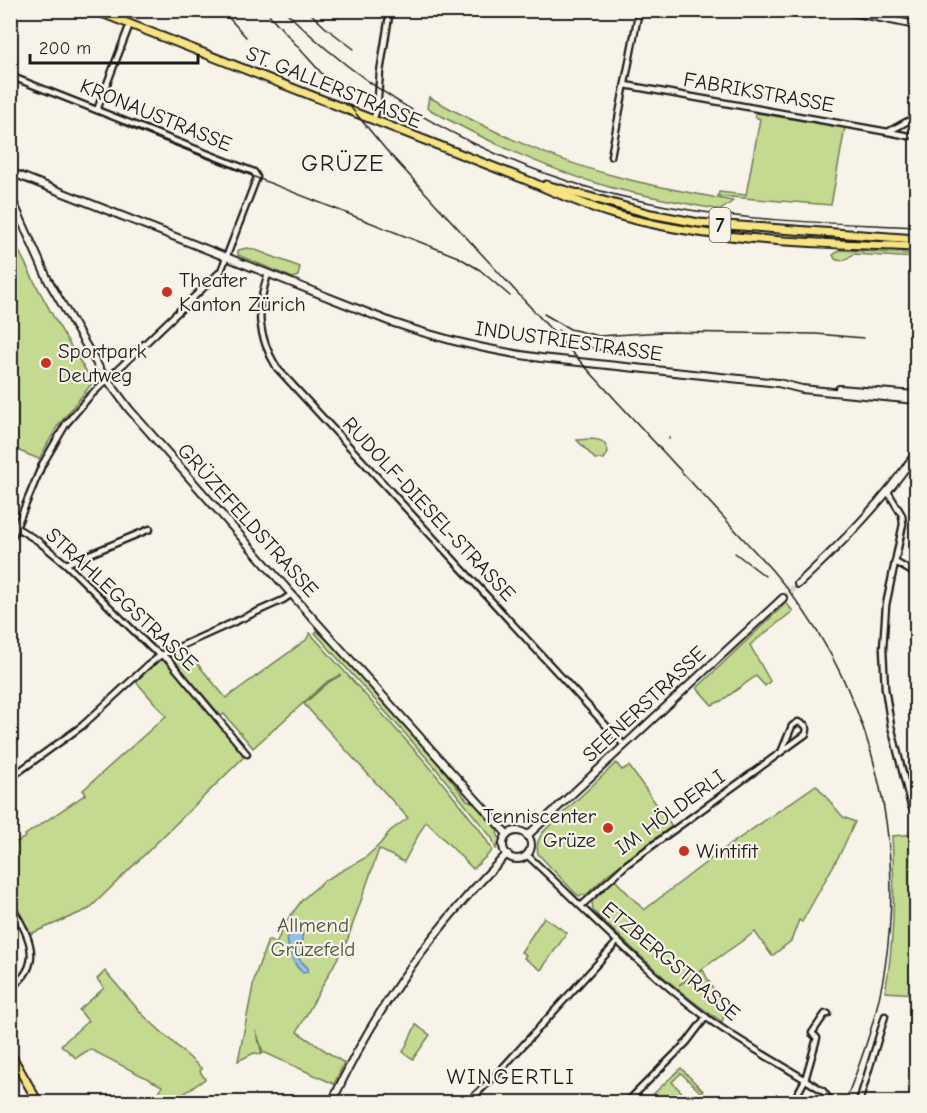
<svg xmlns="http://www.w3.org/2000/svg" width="927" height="1113" font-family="'Comic Neue',sans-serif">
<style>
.green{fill:#c3da90;stroke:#707b56;stroke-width:1.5}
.water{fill:#92c0ec;stroke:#637e99;stroke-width:1.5}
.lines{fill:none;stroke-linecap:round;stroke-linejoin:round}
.secondary-tunnel{stroke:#d6d3c9;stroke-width:6;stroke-dasharray:6 3;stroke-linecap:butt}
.street-casing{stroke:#1c1c1c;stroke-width:9}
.secondary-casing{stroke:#1c1c1c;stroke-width:10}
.primary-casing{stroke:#1c1c1c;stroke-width:11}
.street{stroke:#f7f3e8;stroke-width:4.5}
.secondary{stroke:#f7f3e8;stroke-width:6}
.primary{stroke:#f6e381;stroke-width:7}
.rail{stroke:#1c1c1c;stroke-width:1.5}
.poi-dot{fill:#c8321e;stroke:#f7f3e8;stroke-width:2}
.labels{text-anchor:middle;stroke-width:4.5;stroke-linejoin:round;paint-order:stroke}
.shield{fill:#f7f3e8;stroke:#5e5c59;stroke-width:1.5}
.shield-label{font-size:20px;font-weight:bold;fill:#1c1c1c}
.street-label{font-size:21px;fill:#1c1c1c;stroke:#f7f3e8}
.poi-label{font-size:21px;fill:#1c1c1c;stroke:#f7f3e8;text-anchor:start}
.park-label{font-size:21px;fill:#4e553f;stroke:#f7f3e8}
.neighbourhood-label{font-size:22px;letter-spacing:1.5px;fill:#1c1c1c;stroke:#f7f3e8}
.quarter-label{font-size:24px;letter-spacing:1.5px;fill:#1c1c1c;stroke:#f7f3e8}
</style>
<rect width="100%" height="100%" fill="#f7f3e8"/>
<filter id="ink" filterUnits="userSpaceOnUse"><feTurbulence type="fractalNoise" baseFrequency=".0167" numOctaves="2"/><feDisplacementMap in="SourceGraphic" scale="12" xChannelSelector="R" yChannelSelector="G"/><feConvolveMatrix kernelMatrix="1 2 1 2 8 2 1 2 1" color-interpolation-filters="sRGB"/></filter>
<g filter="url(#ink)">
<!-- green -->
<g class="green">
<path d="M429,97C488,130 549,159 615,176C654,187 694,193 733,201L721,210C685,203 648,197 613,188C547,170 486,141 427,108Z"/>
<path d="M756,113L845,128L831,205L718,196L719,192L746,195L760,119L755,117Z"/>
<path d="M10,232C34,284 62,334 93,382L57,427L39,459L17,450L11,465Z"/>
<path d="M247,248L253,249L300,267L298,276L293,278L238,255V250Z"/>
<path d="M840,250L916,254V258L853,254C847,259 843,263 835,259L833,255Z"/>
<path d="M589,439C599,439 607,441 608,453L604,459H595L577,440Z"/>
<path d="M786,603L793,611L750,645L770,681L765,686L756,676L721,701L712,705L697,688Z"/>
<path d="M317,631L332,645L437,762L467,800C480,804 490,821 498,831L497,833L500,840L496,849L492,838L433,765L315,633Z"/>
<path d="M310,633L429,766L480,830L492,849L491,852L473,869L426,821L404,862L379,849L347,941L297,1032L344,1063L334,1084L263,1052L256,1031L262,1054L254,1053L238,1061L255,976L268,940L276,944L285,923L303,899L325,880L365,858L380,844L390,831L408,818L304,704L329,682L341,675L328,681L253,748L224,714L221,716L177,664L174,655L185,649L226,698L306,640Z"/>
<path d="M161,655L169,660L247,754L89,909L28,935L11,903L10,857L16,854L12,844L26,837L25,835L86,794L83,790L166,716L133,678Z"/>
<path d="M616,763L622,770L629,766L672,826L608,874L587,894L580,896L576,894L538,854C536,844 538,839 544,831Z"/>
<path d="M816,785L843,817L855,822L841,852L802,922L799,920L791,941L772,956L755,932L679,985L703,970L725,1012L722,1022C675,991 635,951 593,911L592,901L614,879L644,910L721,851Z"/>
<path d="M916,834V994L885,992C895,940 895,888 892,836Z"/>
<path d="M544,917L567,933L541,970L524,958L526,955L521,952Z"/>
<path d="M105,971L142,1014L202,1069L200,1071L205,1079L172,1102H161L156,1099L162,1086L90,1049L76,1058L61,1045L88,1021L79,1010L104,988L97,979Z"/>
<path d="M416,1025L430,1035L413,1059L403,1052Z"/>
<path d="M681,1068L703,1091L701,1093L681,1073L672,1082L690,1101L688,1102H645Z"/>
</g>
<!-- water -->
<path class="water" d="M296,926L303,931L299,959L308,968L307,972L303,973C292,964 282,940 291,927Z"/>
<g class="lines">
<!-- secondary-tunnel -->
<path class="secondary-tunnel" d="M783,598L798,584"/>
<defs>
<g id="street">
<path d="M10,76L254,172L257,177L221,271L89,397L66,424L42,465L10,542"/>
<path d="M625,85L888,132L908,121L915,123L916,126L915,132L909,136L888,132"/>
<path d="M97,110L130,24"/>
<path d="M373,120L377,109L380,72L390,10"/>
<path d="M611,156L639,10"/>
<path d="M268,274C256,310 257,335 277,368L624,745"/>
<path d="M888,492L902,515L903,524L886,605L883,649L885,688L891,726L911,806L916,812"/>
<path d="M17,528L38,541L66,564L152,649L169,660L247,754"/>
<path d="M895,562L916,574"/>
<path d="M66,564L150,529"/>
<path d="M10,778L82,726L147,666L161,655L283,600L292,594"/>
<path d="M527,855C586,910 642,969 707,1018C744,1045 785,1066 823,1091L831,1102"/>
<path d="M10,903C26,932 48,963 10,988"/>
<path d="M581,906L627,864L806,734L807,729L805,725L798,722L792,726L782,750"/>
<path d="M468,1102L497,1074L618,941"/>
<path d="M627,1102L687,1042L706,1017"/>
<path d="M793,1102L805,1080L817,1038L812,1033L825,1014H828"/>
<path d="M859,1102L885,1016"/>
</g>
<g id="secondary">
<path d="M841,10L916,25"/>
<path d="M10,175H18L391,322C440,339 490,351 541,358L778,383L802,389L916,400"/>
<path d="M10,195L48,280L101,371L129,409L302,606L507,834"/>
<path d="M839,389L916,395"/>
<path d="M798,584C841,544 883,502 916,453"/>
<circle cx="517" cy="845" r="14"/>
<path d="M528,835L783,598"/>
<path d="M332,1102C374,1010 435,926 507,854"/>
</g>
<g id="primary">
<path d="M94,10L529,181C556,193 584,205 613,214C711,242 816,243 916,247"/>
<path d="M546,185L651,214L699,223L916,239"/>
<path d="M10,1053L38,1102"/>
</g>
</defs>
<!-- street casing -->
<use href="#street" class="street-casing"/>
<!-- secondary casing -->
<use href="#secondary" class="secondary-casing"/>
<!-- primary casing -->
<use href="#primary" class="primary-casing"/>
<!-- street -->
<use href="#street" class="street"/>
<!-- secondary -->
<use href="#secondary" class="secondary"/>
<!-- primary -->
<use href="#primary" class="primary"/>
<!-- rail -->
<g class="rail">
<path d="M222,10L246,37"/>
<path d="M265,10L333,86L387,151L771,569C866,678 907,824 885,967C878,1014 862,1059 845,1102"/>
<path d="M284,10C393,119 539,187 690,210C764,222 841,223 916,227"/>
<path d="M307,10L326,28L354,49"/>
<path d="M130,128L458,257L480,270L510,296"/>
<path d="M544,314L570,329L599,336L662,332L816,334L864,338"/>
<path d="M558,330C578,346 599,351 624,354"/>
<path d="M669,438V439"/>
<path d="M735,553L765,576"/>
</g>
</g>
</g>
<!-- markers -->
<g class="poi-dot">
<circle cx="167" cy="292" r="6"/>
<circle cx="46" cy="363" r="6"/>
<circle cx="608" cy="828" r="6"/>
<circle cx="684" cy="851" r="6"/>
</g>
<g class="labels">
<!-- shield labels -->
<rect class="shield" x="709.5" y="208" width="21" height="34" rx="4.5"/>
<g class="shield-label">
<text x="720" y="232">7</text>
</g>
<!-- street labels -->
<g class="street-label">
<text transform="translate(334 87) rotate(22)" y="7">ST. GALLERSTRASSE</text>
<text transform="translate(759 92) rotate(10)" y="7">FABRIKSTRASSE</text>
<text transform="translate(156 115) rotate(22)" y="7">KRONAUSTRASSE</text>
<text transform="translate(569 341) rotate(8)" y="7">INDUSTRIESTRASSE</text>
<text transform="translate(429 509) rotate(47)" y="7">RUDOLF-DIESEL-STRASSE</text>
<text transform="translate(248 520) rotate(48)" y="7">GRÜZEFELDSTRASSE</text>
<text transform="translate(122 599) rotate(43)" y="7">STRAHLEGGSTRASSE</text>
<text transform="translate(644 704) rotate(-43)" y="7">SEENERSTRASSE</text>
<text transform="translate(670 812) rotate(-36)" y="7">IM HÖLDERLI</text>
<text transform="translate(671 961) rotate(40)" y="7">ETZBERGSTRASSE</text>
</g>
<!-- poi labels -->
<g class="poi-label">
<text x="179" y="287">Theater<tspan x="179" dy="24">Kanton Zürich</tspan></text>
<text x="58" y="358">Sportpark<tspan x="58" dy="24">Deutweg</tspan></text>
<text x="596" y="823" text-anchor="end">Tenniscenter<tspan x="596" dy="24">Grüze</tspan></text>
<text x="696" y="858">Wintifit</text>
</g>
<!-- park labels -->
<g class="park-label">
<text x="313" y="932">Allmend<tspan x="313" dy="24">Grüzefeld</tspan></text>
</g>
<!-- neighbourhood labels -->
<g class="neighbourhood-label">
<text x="511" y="1084">WINGERTLI</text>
</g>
<!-- quarter labels -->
<g class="quarter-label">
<text x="343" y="171">GRÜZE</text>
</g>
</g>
<!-- margin -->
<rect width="927" height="1113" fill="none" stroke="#f7f3e8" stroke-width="36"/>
<rect x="18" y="18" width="891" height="1077" fill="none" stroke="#1c1c1c" stroke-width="2" filter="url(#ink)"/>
<!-- scale -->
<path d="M30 54v9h168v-9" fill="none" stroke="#1c1c1c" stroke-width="3"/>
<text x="39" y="54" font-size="18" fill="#1c1c1c" stroke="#f7f3e8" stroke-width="4.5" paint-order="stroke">200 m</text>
</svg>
